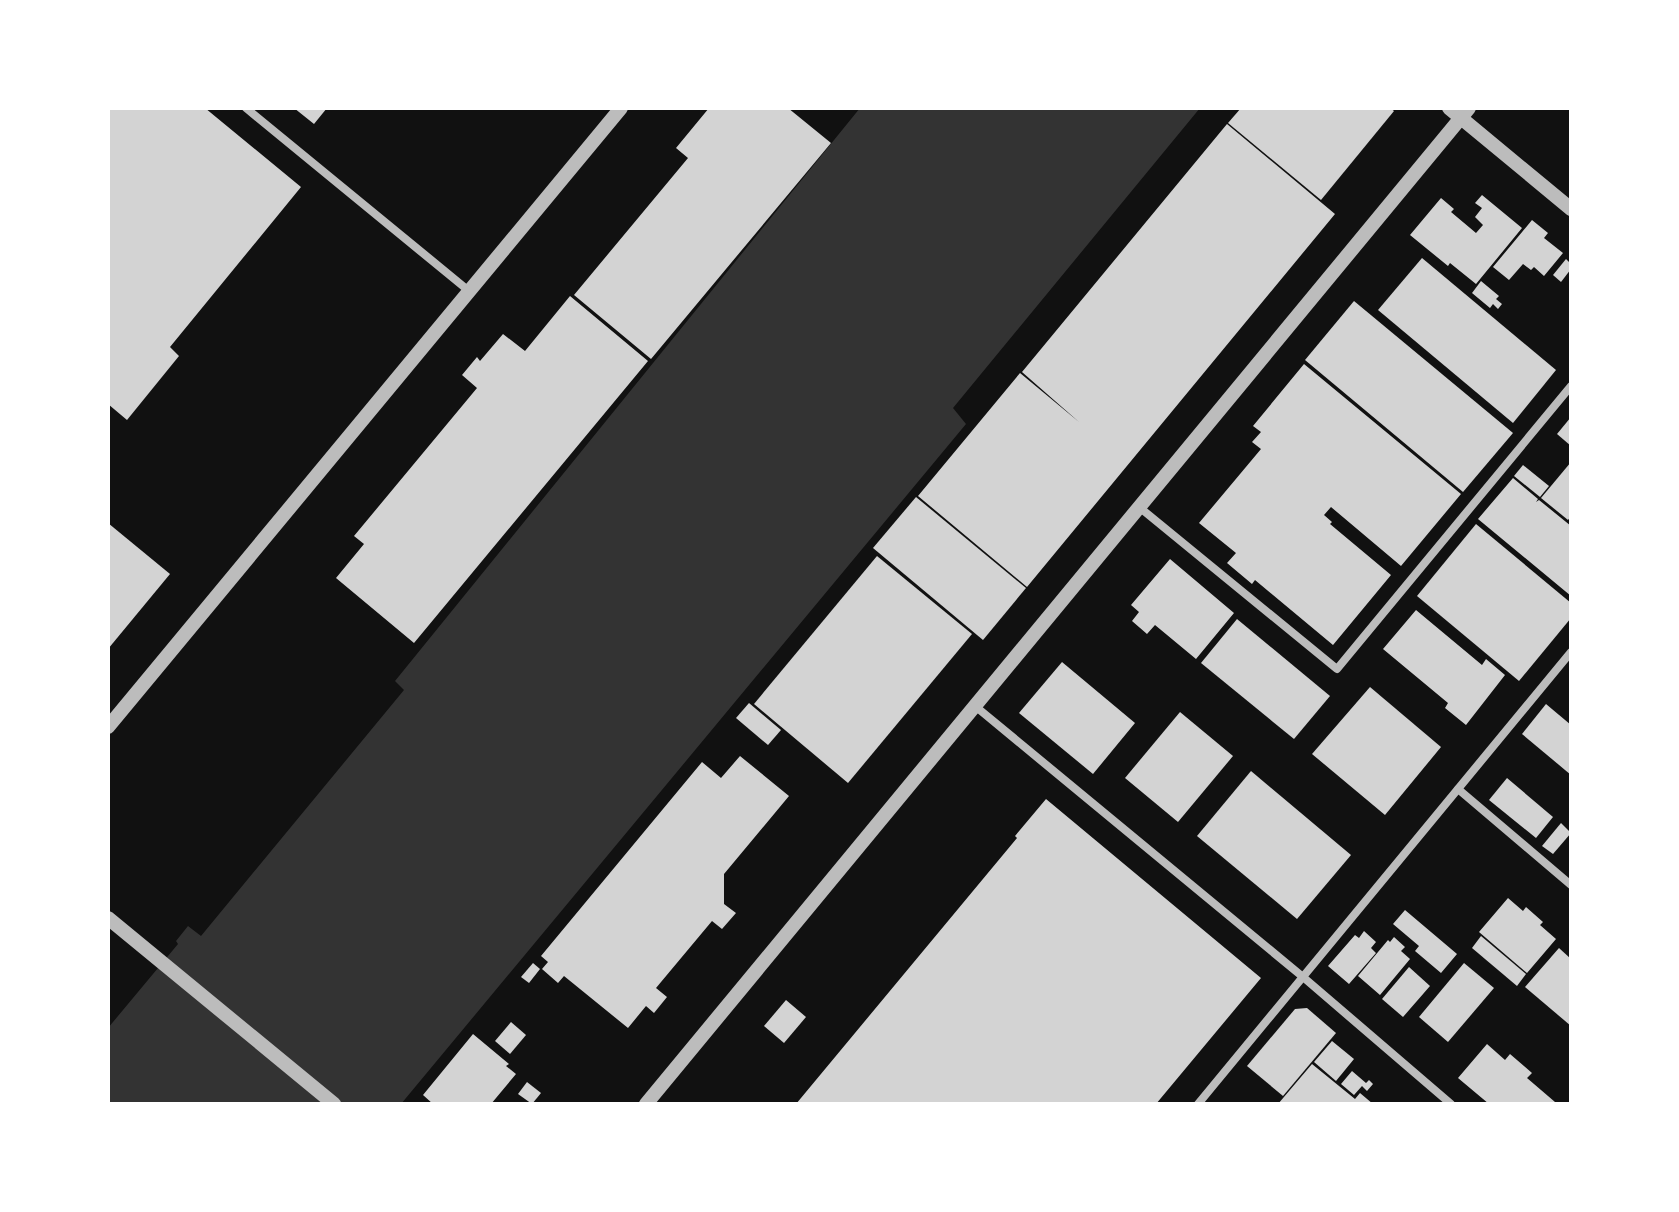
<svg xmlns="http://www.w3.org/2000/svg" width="1679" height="1212" font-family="'Open Sans',sans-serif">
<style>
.water{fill:#333}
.building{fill:#d3d3d3}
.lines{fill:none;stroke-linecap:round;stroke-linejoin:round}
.minor{stroke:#bcbcbc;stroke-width:8}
.tertiary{stroke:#bcbcbc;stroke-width:14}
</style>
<rect width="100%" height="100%" fill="#111"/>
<!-- water -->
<path class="water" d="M860,108H1200L953,408L966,424L401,1104H108V1028L178,944L176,941L188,926L201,936L404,690L395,681Z"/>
<!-- building -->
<g class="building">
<path d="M108,108H205L301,187L170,347L179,356L127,420L108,404Z"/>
<path d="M294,108H327L314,124Z"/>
<path d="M709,108H788L831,143L651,359L574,295L688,158L676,148Z"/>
<path d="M1241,108H1390L1394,111L1321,200L1228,123Z"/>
<path d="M1227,124L1335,214L1027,587L918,496L1020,373L1079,422L1022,372Z"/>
<path d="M1482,195L1522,228L1476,284L1450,263L1448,266L1410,235L1441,198L1454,209L1451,212L1476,233L1483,225L1475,217L1482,208L1475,203Z"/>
<path d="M1532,220L1548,233L1544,238L1563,253L1544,276L1534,267L1531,270L1523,264L1509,280L1493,267Z"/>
<path d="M1422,258L1556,370L1513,423L1378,310Z"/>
<path d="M1566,259L1571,264V269L1561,282L1553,275Z"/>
<path d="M1481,281L1499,296L1496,299L1502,304L1498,309L1493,304L1490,308L1472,293Z"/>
<path d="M570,296L648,361L414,643L336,578L364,544L354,536L477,388L462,375L477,357L480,361L503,334L525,351Z"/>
<path d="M1354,301L1513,433L1463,492L1305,360Z"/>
<path d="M1304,364L1461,494L1401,566L1331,507L1324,515L1332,522L1330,524L1391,575L1333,645L1255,580L1252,584L1227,563L1236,553L1199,523L1261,449L1252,442L1261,432L1253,426Z"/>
<path d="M1571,417V446L1557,434Z"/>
<path d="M1571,462V516L1568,520L1541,498Z"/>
<path d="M1523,465L1549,486L1540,497L1514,476Z"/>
<path d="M1513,478L1538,499L1536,502L1539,500L1571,526V596L1478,519Z"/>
<path d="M916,497L1026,588L983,640L873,548Z"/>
<path d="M108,523L170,574L108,649Z"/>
<path d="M1476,524L1571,603V618L1519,681L1417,596Z"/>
<path d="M877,556L972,634L848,783L754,704Z"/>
<path d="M1170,559L1234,613L1196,659L1155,625L1147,634L1132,621L1139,612L1131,605Z"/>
<path d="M1416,610L1482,665L1486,659L1505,675L1466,725L1445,708L1448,703L1383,649Z"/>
<path d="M1237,619L1330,696L1294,739L1201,663Z"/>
<path d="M1062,662L1135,723L1093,774L1019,713Z"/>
<path d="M1370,687L1441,747L1385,815L1312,754Z"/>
<path d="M749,703L781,730L768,745L736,718Z"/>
<path d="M1546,704L1571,725V775L1522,734Z"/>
<path d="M1180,712L1233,756L1178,822L1125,778Z"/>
<path d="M740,756L789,796L724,874V904L736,913L722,929L712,921L656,988L667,997L654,1013L646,1006L628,1028L564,976L558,983L542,969L548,962L541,956L702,762L721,778Z"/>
<path d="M1251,771L1351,855L1297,919L1197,836Z"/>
<path d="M1507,778L1553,817L1536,838L1489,800Z"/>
<path d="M1046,799L1261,978L1156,1104H796L1017,838L1015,836Z"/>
<path d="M1561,823L1571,833L1553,854L1542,846Z"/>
<path d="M1508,898L1523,911L1526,907L1543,922L1540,925L1556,939L1527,973L1479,932Z"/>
<path d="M1405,910L1457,954L1441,973L1415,951L1419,946L1393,924Z"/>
<path d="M1364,931L1376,942L1371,948L1376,953L1349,984L1328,966L1355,935L1359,938Z"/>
<path d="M1481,936L1526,974L1517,986L1472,948Z"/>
<path d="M1394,937L1405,947L1401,951L1410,959L1380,995L1358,976L1388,940L1390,942Z"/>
<path d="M1559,948L1571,959V1026L1525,987Z"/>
<path d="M533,963L540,969L529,983L521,977Z"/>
<path d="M1464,963L1494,988L1448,1042L1419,1017Z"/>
<path d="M1409,967L1430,986L1403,1017L1382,999Z"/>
<path d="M786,1000L806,1017L784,1043L764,1026Z"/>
<path d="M1307,1008L1336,1033L1283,1096L1247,1066L1295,1009Z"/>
<path d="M511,1022L526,1035L510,1054L495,1041Z"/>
<path d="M473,1034L509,1064L506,1066L516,1074L491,1104H433L423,1095Z"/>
<path d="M1332,1041L1354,1059L1336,1081L1314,1062Z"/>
<path d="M1487,1044L1505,1060L1510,1054L1532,1073L1527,1078L1555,1102L1553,1104H1489L1458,1078Z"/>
<path d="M1312,1064L1355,1099L1360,1093L1373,1104H1278Z"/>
<path d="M1352,1071L1366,1083L1369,1080L1373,1084L1367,1091L1362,1086L1354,1095L1341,1084Z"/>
<path d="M527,1082L541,1093L532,1104L518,1094Z"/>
</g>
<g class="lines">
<!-- minor -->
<g class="minor">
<path d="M246,108L469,291"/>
<path d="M1139,507L1337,669L1571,386"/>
<path d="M975,706L1303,977L1451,1104"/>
<path d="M1458,789L1571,885"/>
<path d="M1198,1104L1571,652"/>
</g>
<!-- tertiary -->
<g class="tertiary">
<path d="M1449,108L1571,209"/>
<path d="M108,727L621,108"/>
<path d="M108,918L334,1104"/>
<path d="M646,1104L1469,108"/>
</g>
</g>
<!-- border -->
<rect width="1679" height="1212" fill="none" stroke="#ffffff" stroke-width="220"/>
</svg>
